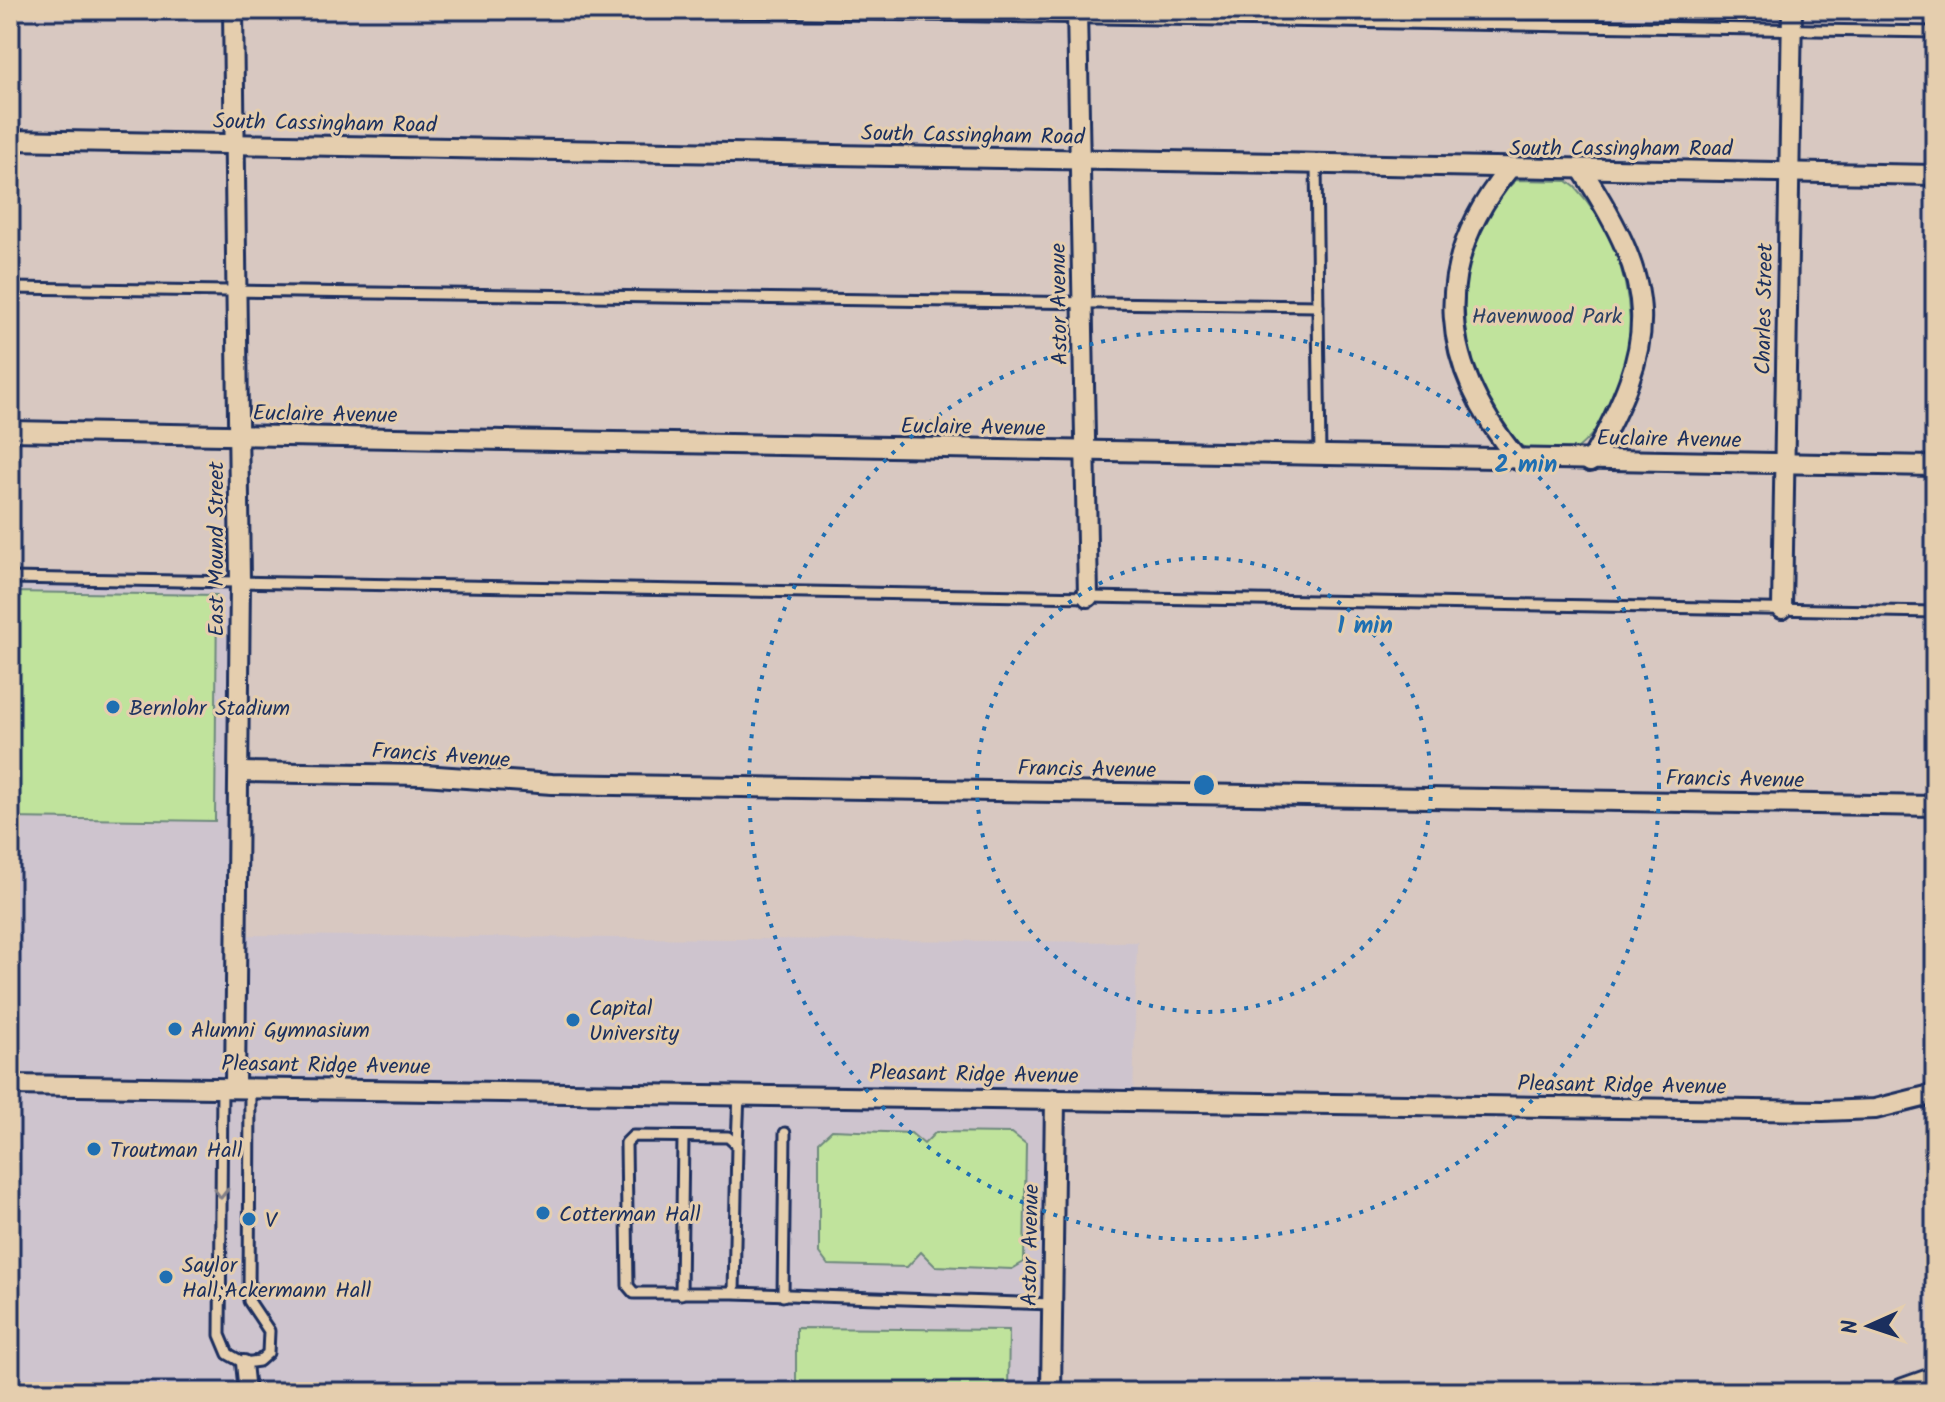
<svg xmlns="http://www.w3.org/2000/svg" width="1945" height="1402" font-family="Kalam,sans-serif">
<style>
.built{fill:#cec4ce}
.green{fill:#c0e39c;stroke:#6e897d;stroke-width:2}
.lines{fill:none;stroke-linecap:round;stroke-linejoin:round}
.service-casing{stroke:#1b2f5e;stroke-width:15}
.pedestrian-casing{stroke:#1b2f5e;stroke-width:20}
.minor-casing{stroke:#1b2f5e;stroke-width:24}
.secondary-casing{stroke:#1b2f5e;stroke-width:32}
.service{stroke:#e5ceae;stroke-width:9}
.pedestrian{stroke:#e5ceae;stroke-width:14}
.minor{stroke:#e5ceae;stroke-width:18}
.secondary{stroke:#e5ceae;stroke-width:26}
.oneway{stroke:#807e86}
.ring{fill:none;stroke:#1f6fb2;stroke-width:4;stroke-dasharray:4 8}
.poi-dot{fill:#1f6fb2;stroke:#e5ceae;stroke-width:3}
.labels{text-anchor:middle;stroke-width:6;stroke-linejoin:round;paint-order:stroke}
.street-label{font-size:22px;fill:#1b2f5e;stroke:#e5ceae}
.park-label{font-size:22px;fill:#2c4164;stroke:#e5ceae}
.poi-label{font-size:22px;fill:#1b2f5e;stroke:#e5ceae;text-anchor:start}
.centre{fill:#1f6fb2;stroke:#e5ceae;stroke-width:4}
.ring-label{font-size:24px;text-anchor:middle;font-weight:bold;fill:#1f6fb2;stroke:#e5ceae;stroke-width:6;stroke-linejoin:round;paint-order:stroke}
</style>
<rect width="100%" height="100%" fill="#d8c8c1"/>
<filter id="ink" filterUnits="userSpaceOnUse"><feTurbulence type="fractalNoise" baseFrequency=".0125" numOctaves="2"/><feDisplacementMap in="SourceGraphic" scale="16" xChannelSelector="R" yChannelSelector="G"/><feConvolveMatrix kernelMatrix="1 2 1 2 8 2 1 2 1" color-interpolation-filters="sRGB"/></filter>
<g filter="url(#ink)">
<!-- built -->
<path class="built" d="M10,578L240,581L235,935L1137,942L1133,1100L1056,1099L1051,1392H10Z"/>
<!-- green -->
<g class="green">
<path d="M1516,180L1567,181L1575,187C1640,256 1655,382 1577,449C1562,449 1541,453 1528,449C1515,445 1505,428 1498,418C1450,351 1451,236 1516,180Z"/>
<path d="M10,592L217,595L215,821L10,818Z"/>
<path d="M832,1130L911,1133L924,1144L936,1132L1012,1133L1026,1144L1024,1262L1012,1269L935,1266L921,1252L907,1267L828,1265L819,1253V1142Z"/>
<path d="M796,1328L1009,1330L1008,1392H796Z"/>
</g>
<g class="lines">
<defs>
<g id="service">
<path d="M628,10L1935,32"/>
<path d="M1316,165L1320,456"/>
<path d="M10,288L1318,306"/>
<path d="M10,578L1935,612"/>
<path d="M222,1087L220,1335L228,1354L244,1363L259,1361L268,1353L269,1331L249,1301L250,1089"/>
<path d="M737,1145L739,1093"/>
<path d="M734,1293L737,1145L728,1137L633,1136L626,1143L628,1286L634,1293H734L1052,1304"/>
<path d="M681,1294L683,1137"/>
<path d="M783,1296L785,1133"/>
</g>
<path id="pedestrian" d="M244,1363L247,1392"/>
<g id="minor">
<path d="M233,10L240,581L235,1087"/>
<path d="M1077,10L1088,597"/>
<path d="M10,140L1935,175"/>
<path d="M1508,170C1428,268 1440,366 1518,460"/>
<path d="M1582,170C1659,289 1660,339 1590,462"/>
<path d="M10,431L1935,466"/>
<path d="M1782,609L1792,10"/>
<path d="M239,772L423,775L552,784L1935,806"/>
<path d="M10,1085L1823,1111L1875,1109L1935,1094"/>
<path d="M1051,1392L1055,1099"/>
</g>
<path id="secondary" d="M1904,1392L1935,1381"/>
</defs>
<!-- service casing -->
<use href="#service" class="service-casing"/>
<!-- pedestrian casing -->
<use href="#pedestrian" class="pedestrian-casing"/>
<!-- minor casing -->
<use href="#minor" class="minor-casing"/>
<!-- secondary casing -->
<use href="#secondary" class="secondary-casing"/>
<!-- service -->
<use href="#service" class="service"/>
<!-- pedestrian -->
<use href="#pedestrian" class="pedestrian"/>
<!-- minor -->
<use href="#minor" class="minor"/>
<!-- secondary -->
<use href="#secondary" class="secondary"/>
</g>
<!-- one-way arrows -->
<defs><path id="oneway-chevron" d="M-2-3.5L2.5 0L-2 3.5" fill="none" stroke-width="1.6" stroke-linecap="round" stroke-linejoin="round" transform="scale(2)"/></defs>
<use class="oneway" href="#oneway-chevron" transform="translate(221 1193) rotate(91)"/>
</g>
<!-- distance rings -->
<g class="ring">
<circle cx="1204" cy="785" r="227"/>
<circle cx="1204" cy="785" r="455"/>
</g>
<!-- markers -->
<g class="poi-dot">
<circle cx="113" cy="707" r="8"/>
<circle cx="573" cy="1020" r="8"/>
<circle cx="175" cy="1029" r="8"/>
<circle cx="94" cy="1149" r="8"/>
<circle cx="543" cy="1213" r="8"/>
<circle cx="249" cy="1219" r="8"/>
<circle cx="166" cy="1277" r="8"/>
</g>
<g class="labels">
<!-- street labels -->
<g class="street-label">
<text transform="translate(325 122) rotate(1)" y="8">South Cassingham Road</text>
<text transform="translate(973 134) rotate(1)" y="8">South Cassingham Road</text>
<text x="1621" y="155">South Cassingham Road</text>
<text transform="translate(1058 304) rotate(-91)" y="8">Astor Avenue</text>
<text transform="translate(1763 309) rotate(-89)" y="8">Charles Street</text>
<text transform="translate(325 413) rotate(1)" y="8">Euclaire Avenue</text>
<text transform="translate(973 426) rotate(1)" y="8">Euclaire Avenue</text>
<text transform="translate(1669 438) rotate(1)" y="8">Euclaire Avenue</text>
<text transform="translate(215 549) rotate(-90)" y="8">East Mound Street</text>
<text transform="translate(441 754) rotate(4)" y="8">Francis Avenue</text>
<text transform="translate(1087 768) rotate(1)" y="8">Francis Avenue</text>
<text transform="translate(1735 778) rotate(1)" y="8">Francis Avenue</text>
<text transform="translate(326 1064) rotate(1)" y="8">Pleasant Ridge Avenue</text>
<text transform="translate(974 1073) rotate(1)" y="8">Pleasant Ridge Avenue</text>
<text transform="translate(1622 1084) rotate(1)" y="8">Pleasant Ridge Avenue</text>
<text transform="translate(1029 1245) rotate(-89)" y="8">Astor Avenue</text>
</g>
<!-- park labels -->
<g class="park-label">
<text x="1547" y="323">Havenwood Park</text>
</g>
<!-- poi labels -->
<g class="poi-label">
<text x="129" y="715">Bernlohr Stadium</text>
<text x="589" y="1015">Capital<tspan x="589" dy="25">University</tspan></text>
<text x="191" y="1037">Alumni Gymnasium</text>
<text x="110" y="1157">Troutman Hall</text>
<text x="559" y="1221">Cotterman Hall</text>
<text x="265" y="1227">V</text>
<text x="182" y="1272">Saylor<tspan x="182" dy="25">Hall;Ackermann Hall</tspan></text>
</g>
</g>
<circle cx="1204" cy="785" r="12" class="centre"/>
<g class="ring-label">
<text x="1526" y="472">2 min</text>
<text x="1365" y="633">1 min</text>
</g>
<!-- margin -->
<rect width="1945" height="1402" fill="none" stroke="#e5ceae" stroke-width="40"/>
<rect x="20" y="20" width="1905" height="1362" fill="none" stroke="#1b2f5e" stroke-width="3" filter="url(#ink)"/>
<!-- north arrow -->
<g transform="translate(1869 1326) rotate(267)" stroke="#e5ceae" stroke-width="6" paint-order="stroke">
<path d="M0-6L14 30L0 20L-14 30Z" fill="#1b2f5e"/>
<text y="-12" font-size="22" font-weight="bold" text-anchor="middle" fill="#1b2f5e">N</text>
</g>
</svg>
